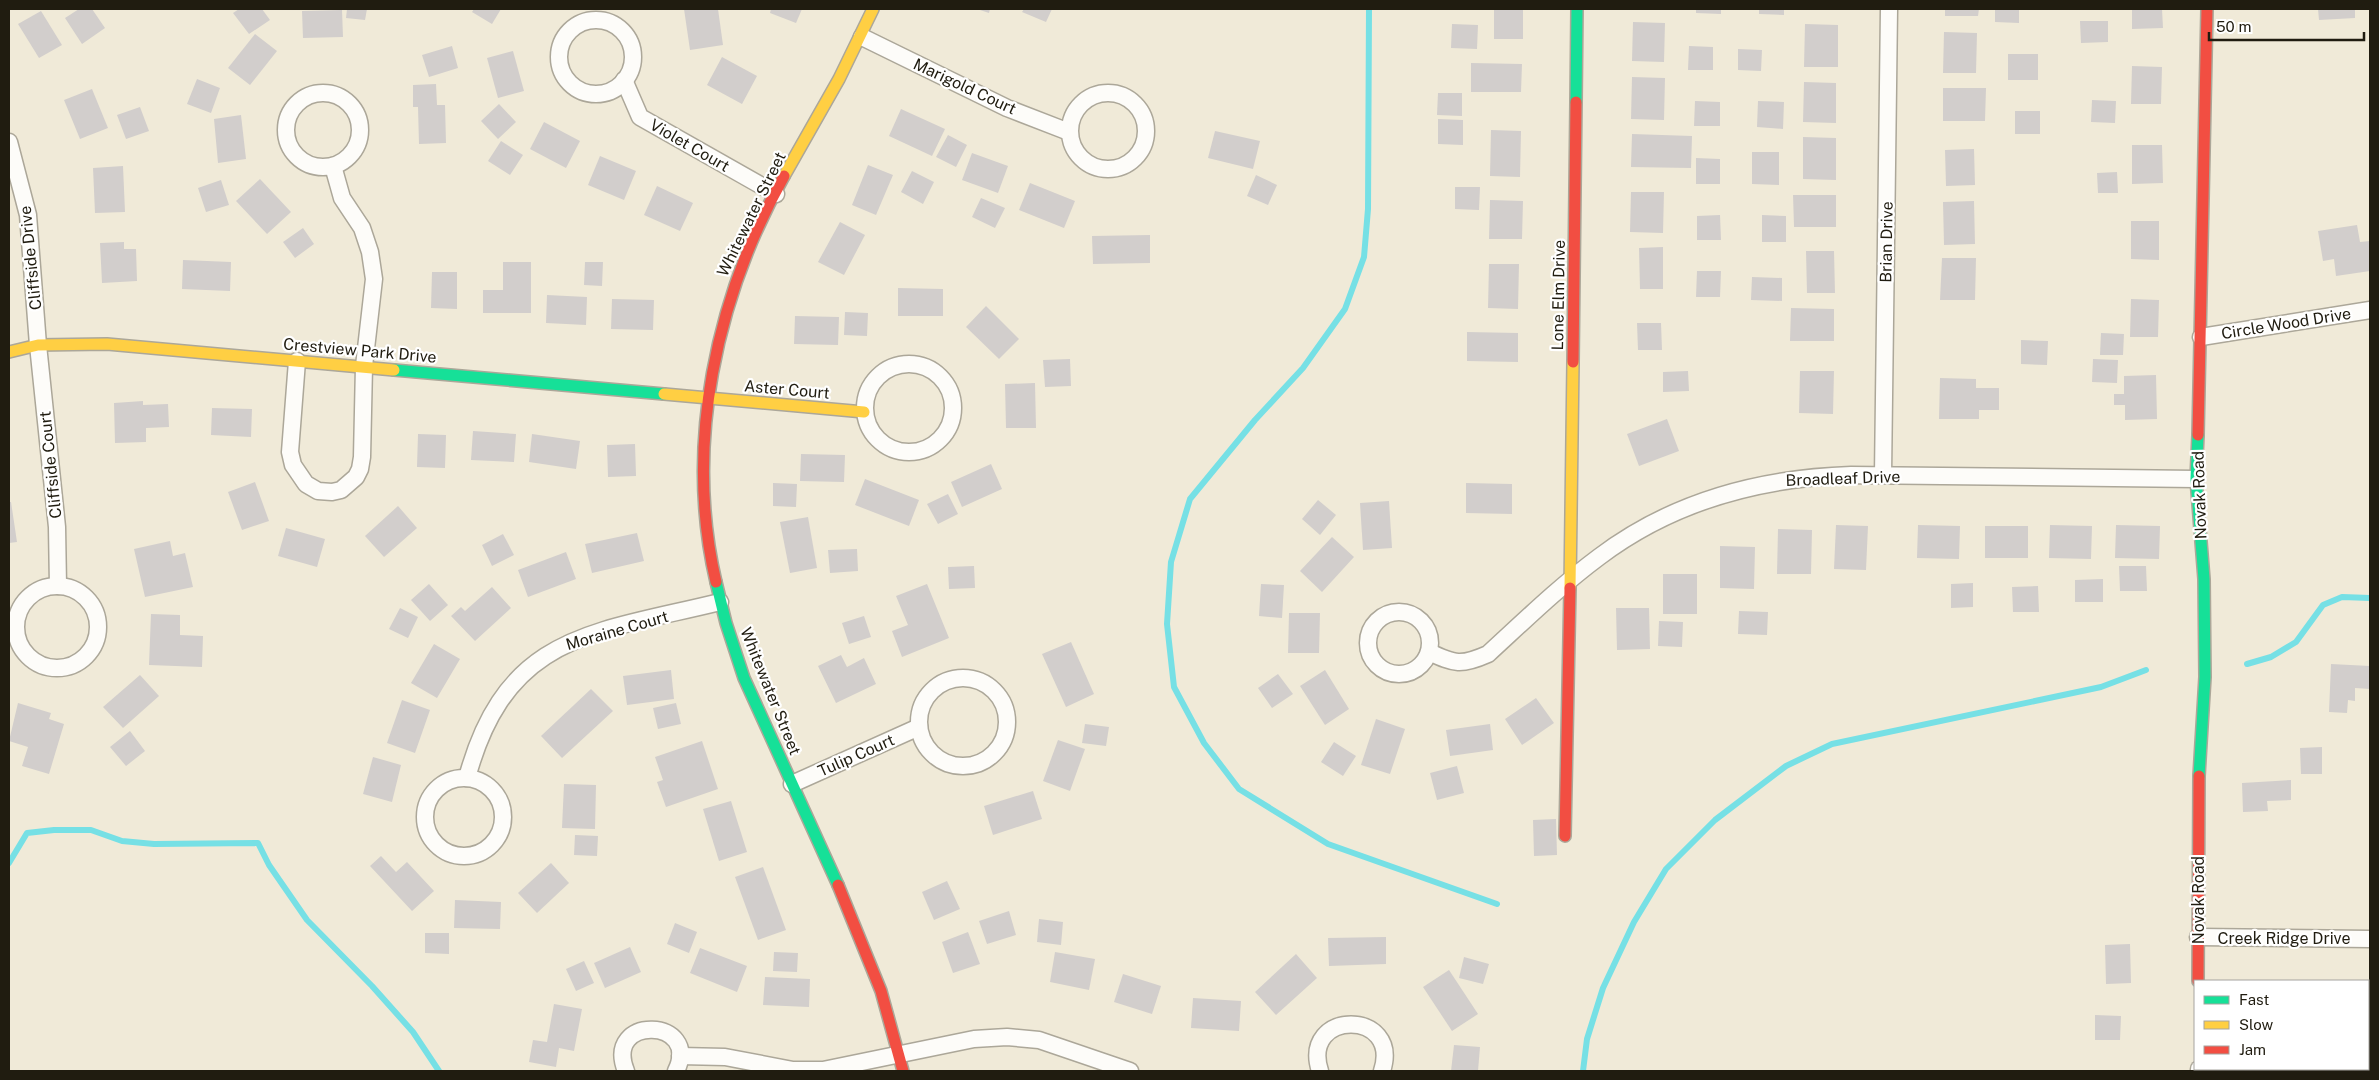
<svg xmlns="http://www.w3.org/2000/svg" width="2379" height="1080" font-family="'Public Sans',sans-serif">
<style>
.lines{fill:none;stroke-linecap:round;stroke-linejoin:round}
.stream{stroke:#76e0e5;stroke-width:6}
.building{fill:#d2cecc}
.street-casing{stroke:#aca799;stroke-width:19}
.fast-casing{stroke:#aca799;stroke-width:14}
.slow-casing{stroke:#aca799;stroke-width:14}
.jam-casing{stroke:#aca799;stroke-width:14}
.street{stroke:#fdfcf9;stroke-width:16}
.fast{stroke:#16e098;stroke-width:11}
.slow{stroke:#ffcf43;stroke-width:11}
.jam{stroke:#f24e42;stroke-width:11}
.labels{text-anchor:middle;stroke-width:4.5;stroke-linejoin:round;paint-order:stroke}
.street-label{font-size:16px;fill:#201c10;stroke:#fff}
</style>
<rect width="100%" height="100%" fill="#f0ead8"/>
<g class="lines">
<!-- stream -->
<g class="stream">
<path d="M1369,9L1368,209L1364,257L1345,309L1303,368L1255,420L1190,499L1171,562L1167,624L1174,687L1204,743L1239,789L1328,844L1497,904"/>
<path d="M2247,664L2271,657L2296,642L2323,605L2342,597L2370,598"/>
<path d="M9,863L27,833L54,830H91L122,841L154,844L258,843L269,865L307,920L372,986L413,1032L439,1071"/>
<path d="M1583,1071L1587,1039L1603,988L1634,922L1666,869L1715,820L1786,766L1832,744L2101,687L2146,670"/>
</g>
</g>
<!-- building -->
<g class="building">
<path d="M79,9H92L105,28L82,44L65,18Z"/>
<path d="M239,9H262L270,20L249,34L233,13Z"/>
<path d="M347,9H367L365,20L346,18Z"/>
<path d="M474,9H501L492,24L472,12Z"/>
<path d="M684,9H718L723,45L690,50Z"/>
<path d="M771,9H802L796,23L770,13Z"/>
<path d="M977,9H990L989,13Z"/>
<path d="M1024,9H1052L1046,22L1022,12Z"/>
<rect x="1494" y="9" width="29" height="30"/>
<path d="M1696,9H1721V14L1696,13Z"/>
<path d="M1759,9H1784V15L1759,14Z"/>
<path d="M1945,9H1979L1978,16H1945Z"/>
<path d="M1995,9H2019V23L1995,22Z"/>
<path d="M2132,9H2162L2163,28L2132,29Z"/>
<path d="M2318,9H2355V18L2319,20Z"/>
<path d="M342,10L343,37L303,38L302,11Z"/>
<path d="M41,11L62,45L39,58L18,24Z"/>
<path d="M2080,21H2108V42L2081,43Z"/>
<path d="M1633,22L1665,23L1664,62L1632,61Z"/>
<path d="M1452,24L1478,25L1477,49L1451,48Z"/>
<path d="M1805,24L1838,25V67H1804Z"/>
<path d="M1944,32L1977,33L1976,73H1943Z"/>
<path d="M255,34L277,51L250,85L228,68Z"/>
<path d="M452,46L458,68L429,77L422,55Z"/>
<path d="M1689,46L1713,47V70H1688Z"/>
<path d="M1738,49L1762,50L1761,71L1738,70Z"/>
<path d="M513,51L524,91L498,98L487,58Z"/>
<rect x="2008" y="54" width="30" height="26"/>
<path d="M722,57L757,76L742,104L707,85Z"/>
<path d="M1471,63L1522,64L1521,92H1471Z"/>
<path d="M2132,66L2162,67L2161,104H2131Z"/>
<path d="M1632,77L1665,78L1664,120L1631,119Z"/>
<path d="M197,79L220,88L211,113L187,104Z"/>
<path d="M1804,82L1836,83V123L1803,122Z"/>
<path d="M436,84L437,105H445L446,143L419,144L418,107H413V85Z"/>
<path d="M1943,88H1986L1985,121H1943Z"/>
<path d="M92,89L108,128L80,139L64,100Z"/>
<path d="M1438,93H1462V116L1437,115Z"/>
<path d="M2092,100L2116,101L2115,123L2091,122Z"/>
<path d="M1695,101L1720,102V126H1694Z"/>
<path d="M1758,101L1784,102L1783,129L1757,127Z"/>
<path d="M499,104L516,122L498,139L481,121Z"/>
<path d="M140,107L149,131L126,139L117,115Z"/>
<path d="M901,109L945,129L932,156L889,136Z"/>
<rect x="2015" y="111" width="25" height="23"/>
<path d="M241,115L246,159L218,163L214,119Z"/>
<path d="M1438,119L1463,120V145L1438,144Z"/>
<path d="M544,122L580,141L566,168L530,149Z"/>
<path d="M1491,130L1521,131L1520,177L1490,176Z"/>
<path d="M1215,131L1260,141L1253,169L1208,158Z"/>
<path d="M1632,134L1692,136L1691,168L1631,167Z"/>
<path d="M948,135L967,145L956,167L936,157Z"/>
<path d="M1803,137L1836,138V180L1803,179Z"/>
<path d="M501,141L523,155L510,175L488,161Z"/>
<path d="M2132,145H2162L2163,183L2132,184Z"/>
<path d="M1974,149L1975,185L1946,186L1945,150Z"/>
<path d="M1752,152H1779V185L1752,184Z"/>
<path d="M972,153L1008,166L998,193L962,180Z"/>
<path d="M600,156L636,171L624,200L588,185Z"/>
<path d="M1696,158L1720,159V184H1696Z"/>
<path d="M868,165L893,175L876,215L852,205Z"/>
<path d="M123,166L125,212L95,213L93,168Z"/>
<path d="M912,171L934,182L923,204L901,192Z"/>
<path d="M2117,172L2118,193H2098L2097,173Z"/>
<path d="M1256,175L1277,185L1268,205L1247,196Z"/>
<path d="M260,179L291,212L267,234L236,201Z"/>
<path d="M221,180L229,205L206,212L198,188Z"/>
<path d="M1030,183L1075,201L1064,228L1019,210Z"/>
<path d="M657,186L693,203L680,231L644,215Z"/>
<path d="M1455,187H1480L1479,210L1455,209Z"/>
<path d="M1631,192H1664L1663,233L1630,232Z"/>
<path d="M1793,195H1836V227H1794Z"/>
<path d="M981,198L1005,208L995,228L972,217Z"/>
<path d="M1490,200L1523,201L1522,239H1489Z"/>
<path d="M1974,201L1975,244L1944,245L1943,202Z"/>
<path d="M1720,215L1721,240H1697V216Z"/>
<path d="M1762,215L1786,216V242H1762Z"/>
<path d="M2131,221H2159V260L2131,259Z"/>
<path d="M840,222L865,235L844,275L818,262Z"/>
<path d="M2357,225L2360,242L2370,241V271L2336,276L2334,259L2323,261L2318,231Z"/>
<path d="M303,228L314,244L295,258L283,242Z"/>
<path d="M1150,235V263L1093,264L1092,236Z"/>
<path d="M124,242V249H136L137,281L102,283L100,243Z"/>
<path d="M1663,247V289H1640L1639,248Z"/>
<path d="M1806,251H1834L1835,293H1807Z"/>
<path d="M1942,258H1976L1975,300H1940Z"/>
<path d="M183,260L231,262L230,291L182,289Z"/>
<path d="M503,262H531V313H483V290H503Z"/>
<path d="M585,262H603L602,286L584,285Z"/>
<path d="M1489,264H1519L1518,309L1488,308Z"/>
<path d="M1697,271H1721L1720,297H1696Z"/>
<path d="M432,272H457V309L431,308Z"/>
<path d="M1752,277L1782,278V301L1751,300Z"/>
<path d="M898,288L943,289V316H898Z"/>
<path d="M547,295L587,297L586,325L546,323Z"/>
<path d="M612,299L654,300L653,330L611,329Z"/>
<path d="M2131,299L2159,300L2158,337H2130Z"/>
<path d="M986,306L1019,339L999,359L966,327Z"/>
<path d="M1791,308L1834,309V341H1790Z"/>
<path d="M845,312L868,313L867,336L844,335Z"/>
<path d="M795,316L839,317L838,345L794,344Z"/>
<path d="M1637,323H1661L1662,350H1638Z"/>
<path d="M1467,332L1518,333V362L1467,361Z"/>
<path d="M2101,333L2124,334L2123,355H2100Z"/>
<path d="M2021,340L2048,341L2047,365L2021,364Z"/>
<path d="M1070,359L1071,386L1045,387L1043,360Z"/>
<path d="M2093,359L2118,360L2117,383L2092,382Z"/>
<path d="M1688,371L1689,391L1663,392V372Z"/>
<path d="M1800,371H1834L1833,414L1799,413Z"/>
<path d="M2156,375L2157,419L2125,420V405H2114V394H2124V376Z"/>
<path d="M1940,378L1976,379V388H1999V410H1979V419H1939Z"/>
<path d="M1035,383L1036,428H1006L1005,384Z"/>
<path d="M143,401V405L168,404L169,427L146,428V442L115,443L114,403Z"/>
<path d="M212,408L252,409L251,437L211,435Z"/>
<path d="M1667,419L1679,451L1639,466L1627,434Z"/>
<path d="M473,431L516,434L514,462L471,460Z"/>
<path d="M418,434L446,435L445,468L417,467Z"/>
<path d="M532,434L580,441L576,469L529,462Z"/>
<path d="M635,444L636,476L608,477L607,445Z"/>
<path d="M801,454L845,455L844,482L800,481Z"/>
<path d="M991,464L1002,489L962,507L951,482Z"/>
<path d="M865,479L919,500L909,526L855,505Z"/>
<path d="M255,482L269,521L242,530L228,492Z"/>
<path d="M773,483L797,484L796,507L773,506Z"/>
<path d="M1466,483L1512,484V514L1466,513Z"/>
<path d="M948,494L958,514L938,524L927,504Z"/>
<path d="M1318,500L1336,515L1320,535L1302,519Z"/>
<path d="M1389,501L1392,548L1363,550L1360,503Z"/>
<path d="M9,502H11L17,542L9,543Z"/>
<path d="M398,506L417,528L384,557L365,536Z"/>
<path d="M808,517L817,568L790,573L780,522Z"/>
<path d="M1836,525L1868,526L1866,570L1834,569Z"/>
<path d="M1918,525L1960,526L1959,559L1917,558Z"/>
<path d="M2050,525L2092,526L2091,559L2049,558Z"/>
<path d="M2116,525L2160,526L2159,559L2115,558Z"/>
<rect x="1985" y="526" width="43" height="32"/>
<path d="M286,528L325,539L317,567L278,556Z"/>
<path d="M1778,529L1812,530L1811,574H1777Z"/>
<path d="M637,533L644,561L592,573L585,544Z"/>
<path d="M503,534L514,555L492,566L482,545Z"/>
<path d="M1332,537L1354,557L1322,592L1300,571Z"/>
<path d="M170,541L173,556L185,553L193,587L145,597L134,549Z"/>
<path d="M1720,546L1755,547L1754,589L1720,588Z"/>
<path d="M857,549L858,571L830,573L828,550Z"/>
<path d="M566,552L576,579L528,597L518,570Z"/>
<path d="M974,566L975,588L949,589L948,567Z"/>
<path d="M2119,566H2146L2147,591H2120Z"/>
<rect x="1663" y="574" width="34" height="40"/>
<path d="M2103,579V602H2075V580Z"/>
<path d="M1973,583V607L1951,608V584Z"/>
<path d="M429,584L448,605L430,621L411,600Z"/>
<path d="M927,584L949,638L902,657L892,631L908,625L896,596Z"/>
<path d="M1261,584L1284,585L1282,618L1259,616Z"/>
<path d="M2038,586L2039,612H2013L2012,587Z"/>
<path d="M492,587L511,608L475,641L451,616L461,607L465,611Z"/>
<path d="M400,608L418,617L408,638L389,629Z"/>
<path d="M1616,608H1649L1650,649L1617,650Z"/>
<path d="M1739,611L1768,612L1767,635L1738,634Z"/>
<path d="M1289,613H1320L1319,653H1288Z"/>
<path d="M151,614L180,615V635L203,636L202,667L149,665Z"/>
<path d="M864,616L871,637L849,644L842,623Z"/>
<path d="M1659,621L1683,622L1682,647L1658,646Z"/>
<path d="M1071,642L1094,694L1066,707L1042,654Z"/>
<path d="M434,644L460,659L437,698L411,683Z"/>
<path d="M841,655L847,667L864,658L876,684L836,703L818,666Z"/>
<path d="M2331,664L2370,666V689L2355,688V701L2348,700L2347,713L2329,712Z"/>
<path d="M671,670L674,699L627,705L623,676Z"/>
<path d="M1325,670L1349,709L1325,725L1300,686Z"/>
<path d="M1278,674L1293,694L1272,708L1258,688Z"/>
<path d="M140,675L159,696L123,728L103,707Z"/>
<path d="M591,689L613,711L562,758L541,736Z"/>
<path d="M1536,698L1554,723L1522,745L1505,719Z"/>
<path d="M402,700L430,710L415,753L387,743Z"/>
<path d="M18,703L51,713L49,719L64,724L49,774L22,766L28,747L9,741Z"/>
<path d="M676,703L681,724L658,729L653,708Z"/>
<path d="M1376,719L1405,729L1390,774L1361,765Z"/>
<path d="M1085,724L1109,727L1106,746L1082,743Z"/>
<path d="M1490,724L1493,750L1450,756L1446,730Z"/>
<path d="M130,731L145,751L126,766L110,747Z"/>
<path d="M1058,740L1085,749L1070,791L1043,781Z"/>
<path d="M702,741L718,789L666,807L657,782L663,780L655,757Z"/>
<path d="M1334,742L1356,756L1343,776L1321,762Z"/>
<path d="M2322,747V774H2301L2300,748Z"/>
<path d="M373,757L401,765L392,802L363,794Z"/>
<path d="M1457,766L1464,793L1437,800L1430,773Z"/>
<path d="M2291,780V800L2267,801L2268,811L2243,812L2242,783Z"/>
<path d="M564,784L596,785L595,829L562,828Z"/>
<path d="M1033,791L1042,819L993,835L984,806Z"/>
<path d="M731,801L747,852L719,861L703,809Z"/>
<path d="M1556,819L1557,855L1534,856L1533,820Z"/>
<path d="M575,835L598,836L597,856L574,855Z"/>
<path d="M381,856L396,872L407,862L434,891L412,911L370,866Z"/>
<path d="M551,863L569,883L537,913L518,893Z"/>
<path d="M763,867L786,930L758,940L735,877Z"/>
<path d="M947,881L960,909L934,920L922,892Z"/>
<path d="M455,900L501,902L500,929L454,928Z"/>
<path d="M1009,911L1016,935L987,944L979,921Z"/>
<path d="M1039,919L1063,922L1061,945L1037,942Z"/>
<path d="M675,923L697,932L689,953L667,944Z"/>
<path d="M968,932L980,964L953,973L942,942Z"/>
<path d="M425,933H449V954L425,953Z"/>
<path d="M1386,937V964L1329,966L1328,938Z"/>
<path d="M2130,944L2131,983L2106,984L2105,945Z"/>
<path d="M630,947L641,972L605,988L594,963Z"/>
<path d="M700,948L747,966L737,992L690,973Z"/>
<path d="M774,952L798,953L797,972L773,971Z"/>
<path d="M1055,952L1095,959L1089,990L1050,982Z"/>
<path d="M1296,954L1317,978L1276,1015L1255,992Z"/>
<path d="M1464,957L1489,964L1483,984L1459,978Z"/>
<path d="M584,961L594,983L576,991L566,969Z"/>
<path d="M1449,970L1478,1014L1452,1031L1423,987Z"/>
<path d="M1123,974L1161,986L1152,1014L1114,1002Z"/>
<path d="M765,977L810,979L809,1007L763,1005Z"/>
<path d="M1193,998L1241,1001L1239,1031L1191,1028Z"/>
<path d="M554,1004L582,1009L574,1051L559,1048L556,1067L529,1062L533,1040L547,1042Z"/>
<path d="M2095,1015L2121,1016L2120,1040H2095Z"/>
<path d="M1454,1045L1480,1047L1478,1071H1451Z"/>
</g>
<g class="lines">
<defs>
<g id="street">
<circle cx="596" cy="57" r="37"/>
<path d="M862,37L1007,108L1069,132"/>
<path d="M624,80L640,117L776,194"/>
<circle cx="1108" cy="131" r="38"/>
<circle cx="323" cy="130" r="37"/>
<path d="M9,142L28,215L38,345L57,527L58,586"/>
<path d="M2201,337L2370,310"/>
<path d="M297,361L290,452L293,465L306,484L318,491L332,492L341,490L356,477L360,469L362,457L364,366L374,279L370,252L362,228L342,198L333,166"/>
<circle cx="909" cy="408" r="44"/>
<path d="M1883,475L1889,9"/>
<circle cx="57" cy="627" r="41"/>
<circle cx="1399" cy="643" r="31"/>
<path d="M1429,652C1455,664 1461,666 1488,654C1524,621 1560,586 1599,557C1673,501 1760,478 1851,475L2196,479"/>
<circle cx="963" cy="722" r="44"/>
<circle cx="464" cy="817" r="39"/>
<path d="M467,778C506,633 594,633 720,602"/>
<path d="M792,784L919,727"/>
<path d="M2198,937L2370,939"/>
<path d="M680,1056L725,1057L793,1070H823L974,1039L1007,1037L1039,1040L1130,1071"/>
<path d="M2199,1069V1071"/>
<path d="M626,1071C603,1014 702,1018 676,1071"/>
<path d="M1320,1071C1300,1009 1402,1009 1382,1071"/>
</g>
<g id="fast">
<path d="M1576,102L1577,9"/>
<path d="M394,370L664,394"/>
<path d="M2198,435L2196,479L2204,579L2205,677L2199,776"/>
<path d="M716,582L726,623L744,678L838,885"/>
</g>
<g id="slow">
<path d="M784,176L839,79L873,9"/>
<path d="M9,352L38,345L107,344L394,370"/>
<path d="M664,394L864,412"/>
<path d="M1570,588L1573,362"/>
</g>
<g id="jam">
<path d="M1573,362L1576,102"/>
<path d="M2198,435L2207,9"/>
<path d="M716,582C684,445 716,297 784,176"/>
<path d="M1565,836L1570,588"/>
<path d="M838,885L881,991L903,1071"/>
<path d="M2198,981L2199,776"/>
</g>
</defs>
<!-- street casing -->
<use href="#street" class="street-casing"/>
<!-- fast casing -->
<use href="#fast" class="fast-casing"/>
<!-- slow casing -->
<use href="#slow" class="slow-casing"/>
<!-- jam casing -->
<use href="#jam" class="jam-casing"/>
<!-- street -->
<use href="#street" class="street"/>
<!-- fast -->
<use href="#fast" class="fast"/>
<!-- slow -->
<use href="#slow" class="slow"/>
<!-- jam -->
<use href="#jam" class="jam"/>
</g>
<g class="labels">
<!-- street labels -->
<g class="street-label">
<text transform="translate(965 86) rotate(25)" y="6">Marigold Court</text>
<text transform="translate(690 145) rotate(30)" y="6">Violet Court</text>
<text transform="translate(751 214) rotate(-64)" y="6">Whitewater Street</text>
<text transform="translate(1886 242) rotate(-89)" y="6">Brian Drive</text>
<text transform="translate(30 258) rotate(-96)" y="6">Cliffside Drive</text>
<text transform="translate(1558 295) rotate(-89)" y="6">Lone Elm Drive</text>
<text transform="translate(2286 323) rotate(-9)" y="6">Circle Wood Drive</text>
<text transform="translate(360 350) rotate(5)" y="6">Crestview Park Drive</text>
<text transform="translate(787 389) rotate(5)" y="6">Aster Court</text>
<text transform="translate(50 465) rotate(-96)" y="6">Cliffside Court</text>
<text transform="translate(1843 478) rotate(-2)" y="6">Broadleaf Drive</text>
<text transform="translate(2199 495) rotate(-92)" y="6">Novak Road</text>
<text transform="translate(617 630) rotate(-16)" y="6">Moraine Court</text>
<text transform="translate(771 691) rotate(68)" y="6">Whitewater Street</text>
<text transform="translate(856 755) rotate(-24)" y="6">Tulip Court</text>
<text transform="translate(2198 900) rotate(-90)" y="6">Novak Road</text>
<text x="2284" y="944">Creek Ridge Drive</text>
</g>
</g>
<!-- border -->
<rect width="2379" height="1080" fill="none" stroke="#201c10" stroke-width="20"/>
<!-- legend -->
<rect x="2194" y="980" width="175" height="90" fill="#ffffff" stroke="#a6a49f"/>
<rect x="2204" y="996" width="25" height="8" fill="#16e098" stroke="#a6a49f"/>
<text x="2239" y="1005" font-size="15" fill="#201c10">Fast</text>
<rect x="2204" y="1021" width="25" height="8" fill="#ffcf43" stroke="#a6a49f"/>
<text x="2239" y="1030" font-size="15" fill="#201c10">Slow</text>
<rect x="2204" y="1046" width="25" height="8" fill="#f24e42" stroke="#a6a49f"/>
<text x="2239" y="1055" font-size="15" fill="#201c10">Jam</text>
<!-- scale -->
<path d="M2209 32v8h155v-8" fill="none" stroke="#201c10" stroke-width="2.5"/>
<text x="2216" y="32" font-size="15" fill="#201c10" stroke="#ffffff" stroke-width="4" paint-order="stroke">50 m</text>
</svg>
